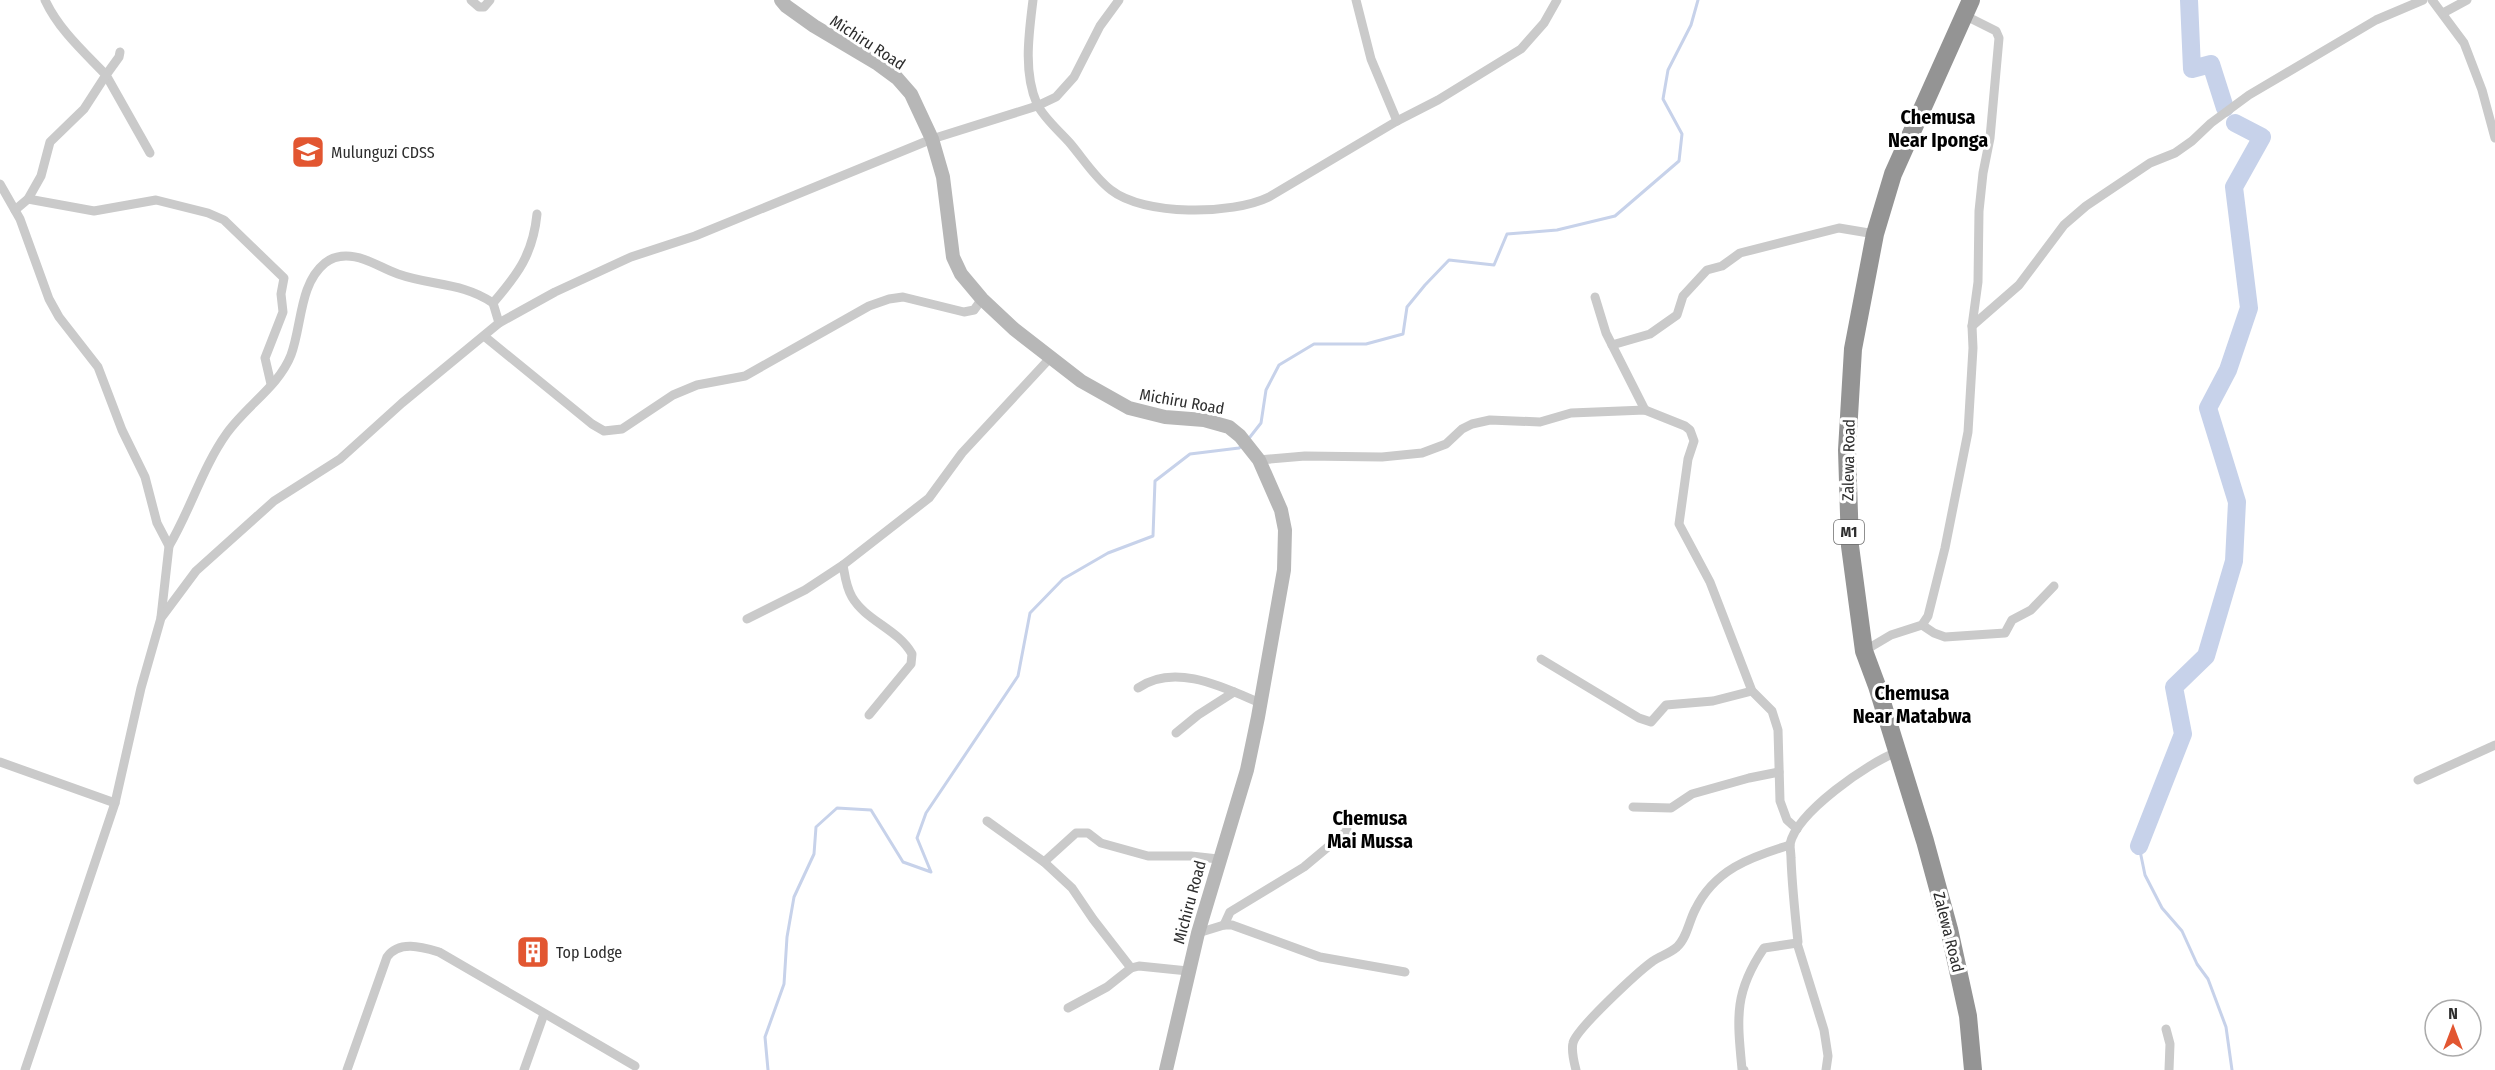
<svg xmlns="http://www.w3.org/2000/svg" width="2495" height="1070" font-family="'Fira Sans Condensed',sans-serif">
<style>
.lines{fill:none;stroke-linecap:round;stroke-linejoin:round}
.stream{stroke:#c7d2ea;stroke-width:3}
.river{stroke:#c7d2ea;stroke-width:18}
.street{stroke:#cacaca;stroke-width:9}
.secondary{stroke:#b7b7b7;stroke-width:14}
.highway{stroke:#949494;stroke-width:18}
.labels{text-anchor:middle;stroke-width:6;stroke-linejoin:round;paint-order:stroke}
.shield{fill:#fff;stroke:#6c6c6c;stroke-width:1.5}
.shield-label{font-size:15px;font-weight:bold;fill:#2d2d2d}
.street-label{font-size:16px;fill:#2d2d2d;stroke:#fff}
.poi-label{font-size:16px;fill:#2d2d2d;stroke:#fff;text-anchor:start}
.quarter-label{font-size:20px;font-weight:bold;fill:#000;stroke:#fff}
</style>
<rect width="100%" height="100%" fill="#fff"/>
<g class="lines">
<!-- stream -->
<g class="stream">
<path d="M1250,437L1261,423L1266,390L1279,365L1314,344H1366L1403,334L1407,307L1425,285L1449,260L1494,265L1507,234L1557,230L1615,216L1679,161L1682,134L1663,99L1668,70L1691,25L1698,0"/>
<path d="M2139,846L2145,875L2162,908L2182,931L2197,964L2208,979L2226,1027L2232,1070"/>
<path d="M768,1070L765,1037L784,984L787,937L794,897L814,854L816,827L837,808L871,810L903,862L931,872L917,838L926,813L1018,676L1030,613L1063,579L1108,553L1153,536L1155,481L1190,454L1239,448L1243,445"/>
</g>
<!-- river -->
<g class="river">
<path d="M2189,0L2192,69L2211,64L2225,108"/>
<path d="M2139,846L2183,734L2174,687L2206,656L2234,561L2237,502L2208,408L2228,370L2249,308L2234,187L2262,137L2235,123"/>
</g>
<!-- street -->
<g class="street">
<path d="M471,0L479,7H484L490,0"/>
<path d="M1033,0C1029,33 1023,72 1037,104C1043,117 1059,131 1069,142C1082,157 1095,178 1111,190C1144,216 1232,215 1269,197L1397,121L1438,100L1521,49L1544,23L1557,0"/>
<path d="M1356,0L1371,59L1397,121"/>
<path d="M2432,0L2464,43L2482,90L2495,138"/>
<path d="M2443,13L2467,0"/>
<path d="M120,52L119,57L106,75L150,153"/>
<path d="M0,184L20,219L49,299L59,317L98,367L122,430L145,477L157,523L169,546L161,617"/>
<path d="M28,199L94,211L156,200L208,213L224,220L284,278L281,294L283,312L265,358L271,384"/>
<path d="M15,210L28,199L41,176L50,142L84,109L106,75C84,52 59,30 45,0"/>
<path d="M1595,297L1606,333L1645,410"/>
<path d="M499,323L493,303C518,274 533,254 537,214"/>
<path d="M1972,326L2019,285L2064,225L2086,206L2150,163L2175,153L2192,141L2211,123L2249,95L2376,20L2423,0"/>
<path d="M484,336L592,424L604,431L622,429L673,395L697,385L745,376L869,306L889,299L903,297L964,312L974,310L982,299"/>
<path d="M1612,345L1650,334L1677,315L1683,296L1707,270L1722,266L1740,253L1839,228L1875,234"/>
<path d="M1259,460L1305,456L1382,457L1422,453L1446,444L1462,429L1472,424L1490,420L1540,422L1571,413L1645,410L1685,426L1690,430L1694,441L1688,459L1679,524L1710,582L1752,691L1772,711L1778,730L1780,801L1787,820L1797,829"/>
<path d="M169,546C191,509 202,468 227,433C246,406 279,386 291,355C302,326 299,284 325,263C331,258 339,256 346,256C365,256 381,268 398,274C432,286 462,282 493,303"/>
<path d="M843,565C845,576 846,587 852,597C866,621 898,629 912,654L911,664L869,715"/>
<path d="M747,619L805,590L843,565L929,498L962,453L1051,357"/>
<path d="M1922,625L1934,633L1945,637L2005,633L2012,620L2031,610L2054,586"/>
<path d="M1864,651L1891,635L1922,625L1928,616L1945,548L1968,432L1973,348L1972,326L1978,282L1979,211L1983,173L1990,138L1999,38L1996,31L1964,15"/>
<path d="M1541,659L1639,718L1651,722L1666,705L1713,701L1752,691"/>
<path d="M1138,688C1175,662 1225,688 1260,703"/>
<path d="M1176,733L1198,715L1234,692"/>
<path d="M0,762L115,803"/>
<path d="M2418,780L2495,745"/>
<path d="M1633,807L1671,808L1692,794L1749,778L1779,772"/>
<path d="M987,821L1044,862L1072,888L1093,919L1131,968"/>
<path d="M1044,862L1076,833H1088L1101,843L1148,856H1191L1218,859"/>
<path d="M1224,925L1230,912L1304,867L1347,831L1346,817"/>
<path d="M1198,933L1224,925H1232L1320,957L1405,972"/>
<path d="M1068,1008L1107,987L1131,968L1139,966L1188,971"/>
<path d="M2166,1029L2170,1044L2169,1070"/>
<path d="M25,1070L115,803L141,688L161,618L196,571L274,501L340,459L402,403L499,323L555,292L631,257L695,236L932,139L1037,106L1056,97L1074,77L1100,26L1119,0"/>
<path d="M347,1070L387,957C399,940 422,947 439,952L635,1066"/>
<path d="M524,1070L544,1014"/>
<path d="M1576,1070C1574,1062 1571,1051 1573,1043C1576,1029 1639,971 1653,961C1661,956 1670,953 1677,947C1687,938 1689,921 1695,910C1714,870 1750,857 1790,845"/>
<path d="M1744,1070L1742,1069C1737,1017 1734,992 1764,948L1797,943"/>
<path d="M1826,1070L1828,1056L1824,1030L1797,943L1798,942C1795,914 1792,886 1791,858C1791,854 1790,848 1790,844C1797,812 1868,763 1897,752"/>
</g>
<!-- secondary -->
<path class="secondary" d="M781,0L786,6L814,26L878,64L897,78L911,94L932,139L943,177L953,257L961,274L982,299L1014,329L1081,381L1129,408L1165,417L1204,420L1229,427L1240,436L1259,460L1281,510L1285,530L1284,570L1258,717L1247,770L1198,933L1166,1070"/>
<!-- highway -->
<path class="highway" d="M1971,0L1893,174L1875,234L1853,349L1847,450L1850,546L1864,651L1877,686L1925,841L1949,929L1968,1016L1973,1070"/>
</g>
<!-- icons -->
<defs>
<symbol id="school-square" viewBox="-11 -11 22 22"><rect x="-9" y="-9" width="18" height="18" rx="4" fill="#e25631" stroke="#fff"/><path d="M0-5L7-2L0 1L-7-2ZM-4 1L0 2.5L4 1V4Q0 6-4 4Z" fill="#fff"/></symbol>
<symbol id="building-square" viewBox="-11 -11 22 22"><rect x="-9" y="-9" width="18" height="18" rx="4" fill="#e25631" stroke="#fff"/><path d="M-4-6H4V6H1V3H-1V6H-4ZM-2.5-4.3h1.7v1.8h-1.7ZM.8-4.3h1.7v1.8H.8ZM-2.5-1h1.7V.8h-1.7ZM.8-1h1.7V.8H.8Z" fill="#fff"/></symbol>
</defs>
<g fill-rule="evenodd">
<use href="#school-square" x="289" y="133" width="38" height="38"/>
<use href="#building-square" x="514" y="933" width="38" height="38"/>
</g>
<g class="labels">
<!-- shield labels -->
<rect class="shield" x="1834" y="520" width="30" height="24" rx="4.5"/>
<g class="shield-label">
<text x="1849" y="537">M1</text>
</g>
<!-- street labels -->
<g class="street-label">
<text transform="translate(868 42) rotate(33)" y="6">Michiru Road</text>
<text transform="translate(1182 401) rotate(10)" y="6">Michiru Road</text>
<text transform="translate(1848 460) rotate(-89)" y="6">Zalewa Road</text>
<text transform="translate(1189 902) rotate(-75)" y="6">Michiru Road</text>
<text transform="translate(1949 932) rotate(76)" y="6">Zalewa Road</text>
</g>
<!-- poi labels -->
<g class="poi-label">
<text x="331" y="158">Mulunguzi CDSS</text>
<text x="556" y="958">Top Lodge</text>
</g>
<!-- quarter labels -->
<g class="quarter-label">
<text x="1938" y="124">Chemusa<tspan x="1938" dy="23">Near Iponga</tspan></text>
<text x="1912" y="700">Chemusa<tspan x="1912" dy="23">Near Matabwa</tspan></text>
<text x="1370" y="825">Chemusa<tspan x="1370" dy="23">Mai Mussa</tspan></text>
</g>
</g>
<!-- north arrow -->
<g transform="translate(2453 1028)"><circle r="28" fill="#ffffff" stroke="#ababab" stroke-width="1.5"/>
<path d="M0-4.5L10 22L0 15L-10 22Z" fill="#e25631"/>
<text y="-9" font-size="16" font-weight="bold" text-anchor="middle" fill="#2d2d2d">N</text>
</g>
</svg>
